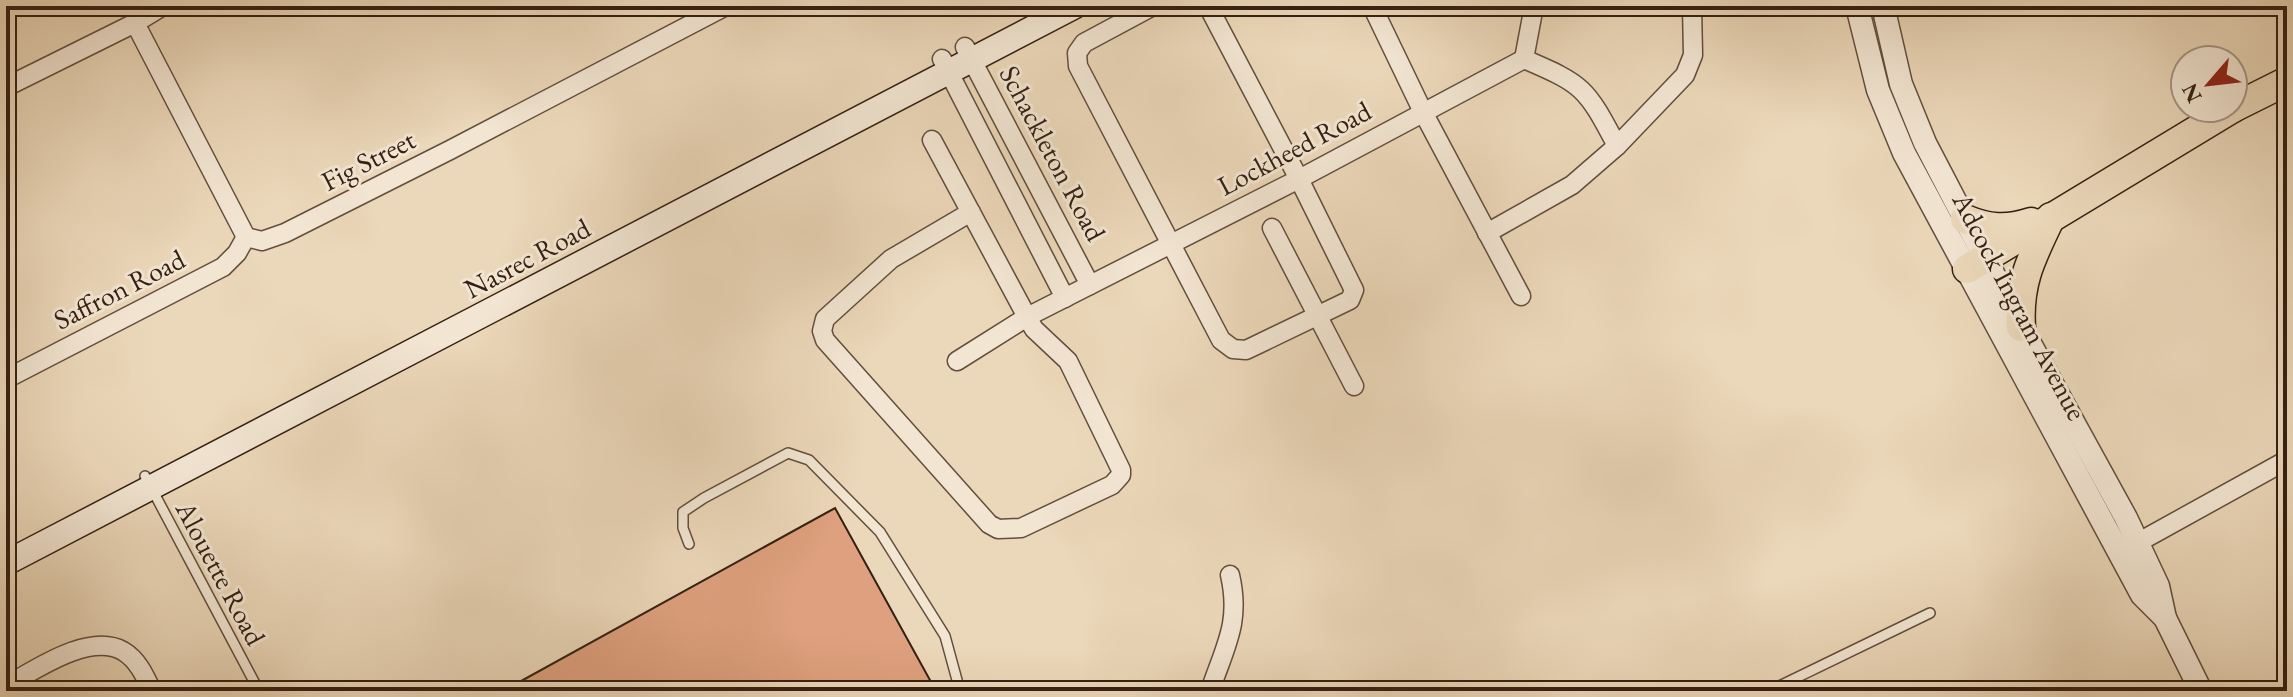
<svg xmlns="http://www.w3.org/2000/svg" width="2293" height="697" font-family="'EB Garamond',serif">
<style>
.building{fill:#dea07e;stroke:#342012;stroke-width:2}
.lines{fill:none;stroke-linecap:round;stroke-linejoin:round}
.service-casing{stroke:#624e3c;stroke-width:12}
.minor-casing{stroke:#624e3c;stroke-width:21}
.tertiary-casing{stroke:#624e3c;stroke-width:25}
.secondary-casing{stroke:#342012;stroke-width:27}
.primary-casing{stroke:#342012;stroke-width:31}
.service{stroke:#f2e5d2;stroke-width:9}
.minor{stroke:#f2e5d2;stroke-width:18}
.tertiary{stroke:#f2e5d2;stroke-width:22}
.secondary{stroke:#f2e5d2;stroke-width:24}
.primary{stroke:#ebd7b9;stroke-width:28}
.labels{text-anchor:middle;stroke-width:6;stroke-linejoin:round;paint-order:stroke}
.street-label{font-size:28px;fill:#342012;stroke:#f2e5d2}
</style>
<rect width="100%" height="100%" fill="#ebd7b9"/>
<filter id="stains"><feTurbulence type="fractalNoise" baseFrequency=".0025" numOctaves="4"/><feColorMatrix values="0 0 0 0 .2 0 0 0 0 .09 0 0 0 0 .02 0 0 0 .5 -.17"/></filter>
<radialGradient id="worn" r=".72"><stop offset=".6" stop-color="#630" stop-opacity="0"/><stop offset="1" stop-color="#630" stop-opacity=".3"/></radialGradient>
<!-- building -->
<path class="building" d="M835,508L936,691H503Z"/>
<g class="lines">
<defs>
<g id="service">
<path d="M145,476L259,691"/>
<path d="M689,544L683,528V512L704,498L788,453L809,460L880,532L945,636L960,691"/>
<path d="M1769,691L1930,613"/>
</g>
<g id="minor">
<path d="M1153,6L1084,43L1077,53L1078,66L1221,340L1233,349L1246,350L1350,300L1354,290L1299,179L1208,6"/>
<path d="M1372,6L1423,112L1521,296"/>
<path d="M135,23L246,237L262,241L285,233L450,150L726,6"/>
<path d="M965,47L1090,285"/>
<path d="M942,59L1065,298"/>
<path d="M1524,59C1585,85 1586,88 1617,146"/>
<path d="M1524,59L1534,6"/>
<path d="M6,87L135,23L163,6"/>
<path d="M932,140L1027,317L1034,329L1068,361L1121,470V475L1112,485L1021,528L998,529L989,524L825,340L822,331L825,319L891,259L971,212"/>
<path d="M1272,228L1354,386"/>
<path d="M1487,233L1572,185L1617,146L1685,75L1693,55L1692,6"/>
<path d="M957,361L1027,317L1299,179L1524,59"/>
<path d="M6,379L223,267L237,253L246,237"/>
<path d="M2128,548L2287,460"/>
<path d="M6,686C35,670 89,632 123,651C138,660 145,676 152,691"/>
<path d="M1210,691C1225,646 1241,623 1230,575"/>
</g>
<g id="tertiary">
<path d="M1857,6L1878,90L1904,153L2142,595L2165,618"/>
<path d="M1883,6L1901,84L1925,143L2021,327L2126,518L2158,586L2165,618L2201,691"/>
</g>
<path id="secondary" d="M6,563L1075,6"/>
<g id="primary">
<path d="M2233,108L2287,81"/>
<path d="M1965,219C1989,229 2006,230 2031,222"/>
<path d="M1967,269L2233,108"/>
<path d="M2021,327C2018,282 2032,257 2051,217"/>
</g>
</defs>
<!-- service casing -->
<use href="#service" class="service-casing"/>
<!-- minor casing -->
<use href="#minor" class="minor-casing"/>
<!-- tertiary casing -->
<use href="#tertiary" class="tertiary-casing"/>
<!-- secondary casing -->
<use href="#secondary" class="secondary-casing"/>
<!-- primary casing -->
<use href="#primary" class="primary-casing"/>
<!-- service -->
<use href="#service" class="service"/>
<!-- minor -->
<use href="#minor" class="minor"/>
<!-- tertiary -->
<use href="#tertiary" class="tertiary"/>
<!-- secondary -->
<use href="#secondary" class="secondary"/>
<!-- primary -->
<use href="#primary" class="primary"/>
</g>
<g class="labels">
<!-- street labels -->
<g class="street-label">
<text transform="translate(1294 148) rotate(-28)" y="10">Lockheed Road</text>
<text transform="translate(1053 153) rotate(62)" y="10">Schackleton Road</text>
<text transform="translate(368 160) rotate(-27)" y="10">Fig Street</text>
<text transform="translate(527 258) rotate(-28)" y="10">Nasrec Road</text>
<text transform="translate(119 289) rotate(-27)" y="10">Saffron Road</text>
<text transform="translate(2020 306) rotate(62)" y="10">Adcock Ingram Avenue</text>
<text transform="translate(221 573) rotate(62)" y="10">Alouette Road</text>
</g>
</g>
<!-- margin -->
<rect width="2293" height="697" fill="none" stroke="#ebd7b9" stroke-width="32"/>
<rect x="8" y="8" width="2277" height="681" fill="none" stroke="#342012" stroke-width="4"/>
<rect x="16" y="16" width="2261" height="665" fill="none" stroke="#342012" stroke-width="2"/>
<!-- north arrow -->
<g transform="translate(2209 84) rotate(242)"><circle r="38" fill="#f2e5d2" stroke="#a69685" stroke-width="2"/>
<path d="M0-6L14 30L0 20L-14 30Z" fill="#8f2418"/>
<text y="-12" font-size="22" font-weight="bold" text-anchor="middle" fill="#342012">N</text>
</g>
<rect width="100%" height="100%" filter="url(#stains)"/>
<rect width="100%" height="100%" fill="url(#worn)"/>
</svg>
